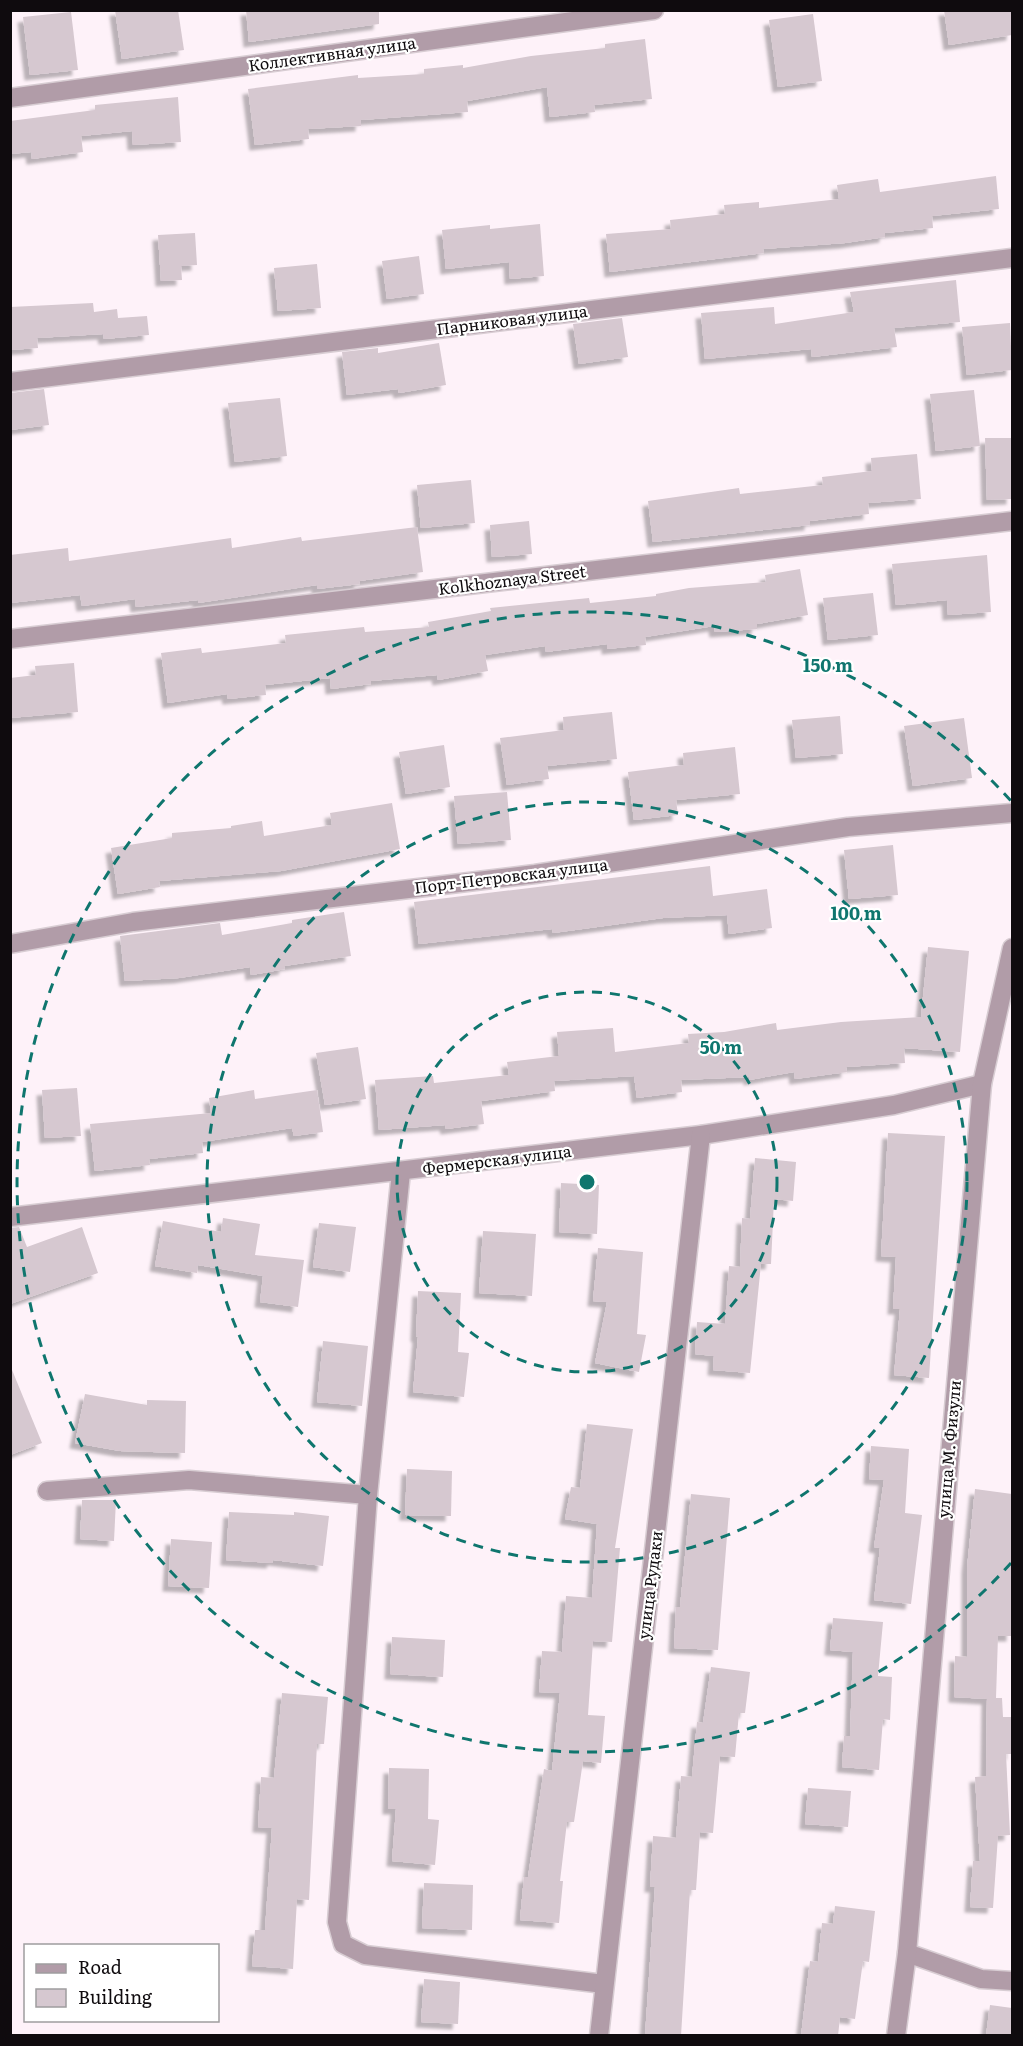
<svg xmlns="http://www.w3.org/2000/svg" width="1023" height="2046" font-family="Literata,serif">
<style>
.building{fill:#d6c8d0;filter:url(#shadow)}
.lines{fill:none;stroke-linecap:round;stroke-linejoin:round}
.street-casing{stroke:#d8cdd3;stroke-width:21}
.street{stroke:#b19ca8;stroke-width:18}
.ring{fill:none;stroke:#0f766e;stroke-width:3;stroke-dasharray:10 8}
.labels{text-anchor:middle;stroke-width:4.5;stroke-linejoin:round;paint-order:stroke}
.street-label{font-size:16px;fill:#0f0b0e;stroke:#fff}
.centre{fill:#0f766e;stroke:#fff;stroke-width:3}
.ring-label{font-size:18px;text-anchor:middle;font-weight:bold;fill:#0f766e;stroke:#fff;stroke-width:4.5;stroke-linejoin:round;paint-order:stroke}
</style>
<defs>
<filter id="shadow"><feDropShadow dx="-5.5" dy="5.5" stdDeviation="1.5" flood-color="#0004"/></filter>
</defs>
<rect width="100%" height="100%" fill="#fef2f9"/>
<!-- building -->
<g class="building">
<path d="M115,10H178L184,50L122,59Z"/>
<path d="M246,10H379V24L249,42Z"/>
<path d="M944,10H1012V35L949,45Z"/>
<path d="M71,12L78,70L30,75L23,17Z"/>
<path d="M813,14L822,81L778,87L769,20Z"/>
<path d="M645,39L652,99L594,105L595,112L550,117L547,87L467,101L468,112L361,120V126L308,129L309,139L255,145L248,89L358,75V78L424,74V69L463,65V68L531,56L605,48V44Z"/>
<path d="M178,97L181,142L133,145L132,131L81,136L83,152L32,159L31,152L10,154V121L95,110V105Z"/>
<path d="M996,176L999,209L932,216L933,228L885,233V237L845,243L763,249L764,253L610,272L606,234L671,229L670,220L725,214L724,205L759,202V208L839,199L837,185L878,179L880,192Z"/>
<path d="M540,224L544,276L510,279L509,262L446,269L442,230L490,225V229Z"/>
<path d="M195,233L197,265L181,266L182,280L161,281L158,235Z"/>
<path d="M419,256L424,294L387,299L382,261Z"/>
<path d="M317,264L321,308L278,311L274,268Z"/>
<path d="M956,280L960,322L894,328L897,347L812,357L811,349L705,359L701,313L774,307L775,324L854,312L850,292Z"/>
<path d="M93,303L94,312L117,309L118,318L147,316L149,335L104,339L103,334L37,338L38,348L10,350V307Z"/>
<path d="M622,318L628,357L579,364L573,324Z"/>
<path d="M1010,323L1012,370L967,375L962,327Z"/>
<path d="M439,343L446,385L399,393L398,389L347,395L342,352L378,348V353Z"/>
<path d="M44,389L49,425L10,430V393Z"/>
<path d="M974,390L980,446L936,451L930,394Z"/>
<path d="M280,398L287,456L235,462L228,403Z"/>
<path d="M985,438H1012V499L987,500Z"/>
<path d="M917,454L921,499L868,503L869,514L810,521V525L653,542L648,501L739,488L740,494L823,485L822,477L872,471L871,458Z"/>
<path d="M471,480L475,523L421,528L417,485Z"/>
<path d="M529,521L532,554L492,557L490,525Z"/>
<path d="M417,527L423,572L359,581L360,584L317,589V585L198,603V600L136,607L135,599L82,606L80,595L10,603V555L68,548L69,561L231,538L232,548L301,537L302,541Z"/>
<path d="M987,555L991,612L948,615L947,600L896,605L892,564Z"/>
<path d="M800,569L808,615L757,624V629L715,632L714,626L645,637L646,645L607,649V644L546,652L545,646L485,655L488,671L438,680L437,675L371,681V684L331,689L330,678L265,685L266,695L228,699L227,694L168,703L161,653L201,648L202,653L286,643L285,635L315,632L364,627L365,632L429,627L428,622L491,611L490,608L589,598L590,603L656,596V594L689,588L766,582L765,575Z"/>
<path d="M873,593L878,635L828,640L823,598Z"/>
<path d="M74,663L78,712L10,718V678L36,675L35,666Z"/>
<path d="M612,712L617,759L547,766L549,779L507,785L500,738L564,730L563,717Z"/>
<path d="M840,716L843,754L796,758L792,720Z"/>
<path d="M964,718L972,778L913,786L904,726Z"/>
<path d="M444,745L450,787L406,794L399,752Z"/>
<path d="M735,747L740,794L676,800L678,815L634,820L628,772L684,765L683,753Z"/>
<path d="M507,792L511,840L458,844L454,796Z"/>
<path d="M392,803L400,849L281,871L159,881L160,887L118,894L111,848L172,838V833L231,828V826L262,821L264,836L332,825L330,813Z"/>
<path d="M893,845L898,895L849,899L844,850Z"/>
<path d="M710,866L713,896L767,889L772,928L729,934L727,915L663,918L553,933L552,929L419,944L414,902Z"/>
<path d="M344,912L351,956L284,966L285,969L251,975L250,967L179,978L125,981L120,936L220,923L222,935L292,923V920Z"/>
<path d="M928,947L969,951L960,1052L904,1048L905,1063L846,1067L847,1072L795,1079L794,1072L749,1080V1077L681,1080L682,1092L637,1098L634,1076L554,1081L555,1091L481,1101L484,1124L446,1129L445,1125L379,1130L375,1080L433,1076L434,1083L509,1075L507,1062L559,1056L557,1032L613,1028L615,1052L689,1043L688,1034L724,1032L776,1023L777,1030L841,1022L921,1017Z"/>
<path d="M358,1047L366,1099L325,1105L316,1053Z"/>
<path d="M77,1088L81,1136L45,1138L42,1090Z"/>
<path d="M254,1090L255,1099L317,1090L323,1132L294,1136L292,1128L202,1142L203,1153L149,1159L150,1165L95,1171L90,1124L211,1113L209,1098Z"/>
<path d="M888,1133L945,1136L929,1378L894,1375L900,1309H893L896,1257L881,1256Z"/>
<path d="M755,1158L796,1162L793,1201L774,1199L771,1264H761L750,1373L713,1370L714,1356L695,1354L697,1322L725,1324L729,1266L740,1267L742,1218L750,1219Z"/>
<path d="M561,1183L599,1185L597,1234L559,1232Z"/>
<path d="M223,1218L260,1224L255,1255L304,1260L298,1307L260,1302L263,1276L198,1265L197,1273L155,1266L163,1221L221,1232Z"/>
<path d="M319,1223L356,1227L350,1272L313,1267Z"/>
<path d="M19,1227L27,1247L82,1227L98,1273L10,1304V1228Z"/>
<path d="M483,1231L536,1234L532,1296L479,1293Z"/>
<path d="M598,1248L643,1252L637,1334L646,1335L639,1372L595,1363L607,1302L593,1301Z"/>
<path d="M418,1291L461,1293L458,1352L469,1353L464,1397L413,1392L418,1337L416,1336Z"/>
<path d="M323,1341L368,1346L362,1406L317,1402Z"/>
<path d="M10,1365L42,1443L10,1455Z"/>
<path d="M85,1394L147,1405V1400L186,1401L185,1453L120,1451L75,1443Z"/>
<path d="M587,1424L633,1429L615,1548H620L612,1642L593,1641L588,1715L605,1716L601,1763L583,1761L574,1822H567L560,1881H563L559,1923L520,1920L524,1877H528L544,1769L552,1771L560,1693L539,1692L542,1651L562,1652L566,1596L592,1598L597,1524L565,1519L571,1487L580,1488Z"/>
<path d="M871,1446L909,1449L905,1513L922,1515L911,1604L874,1600L880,1548L874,1547L884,1480L869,1479Z"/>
<path d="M407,1469L452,1471L451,1516L405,1515Z"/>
<path d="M975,1489L1012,1494V1636H998L996,1698H1002L1003,1717H1012V1754H1006L1010,1835L998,1836L993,1908L970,1907L973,1861H980L975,1777L986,1776L987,1699L954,1697L955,1656L967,1657V1568Z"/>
<path d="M691,1494L730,1498L718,1650L674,1648L676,1607H680Z"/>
<path d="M82,1500H116L114,1541L80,1539Z"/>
<path d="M229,1512L294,1515V1512L329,1516L323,1566L273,1560L272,1563L226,1560Z"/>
<path d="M171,1539L212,1542L209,1588L168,1586Z"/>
<path d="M833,1618L883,1622L878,1676L892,1677L890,1720L883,1719L879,1770L842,1767L844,1736H850L853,1652L830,1650Z"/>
<path d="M392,1637L445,1640L443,1677L390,1674Z"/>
<path d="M711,1667L750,1672L745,1713H739L735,1757L720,1756L713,1833L700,1832L696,1890H690L681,2036H645L655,1887H650L653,1836L676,1838L681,1776L692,1777L697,1722L703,1723Z"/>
<path d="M282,1693L328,1697L324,1744H317L309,1900L297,1899L293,1969L252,1966L255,1930H265L272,1828L258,1827L261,1777L274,1778Z"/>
<path d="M389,1768L429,1769L428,1819L439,1820L435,1865L392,1861L396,1809H388Z"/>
<path d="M808,1788L851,1791L848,1827L805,1824Z"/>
<path d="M424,1883L473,1885L472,1930L422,1928Z"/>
<path d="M835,1906L875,1911L869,1962L863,1961L855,2019L840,2017L838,2036H801L810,1961L818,1962L822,1923L833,1924Z"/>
<path d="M424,1979L460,1982L458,2024L421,2022Z"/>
<path d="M990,2005L1012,2008V2036H986Z"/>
</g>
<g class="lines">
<defs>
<g id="street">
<path d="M10,98L654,10"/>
<path d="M10,382L1012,258"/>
<path d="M10,639L1012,521"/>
<path d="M10,944L133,922L535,874L848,827L1012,813"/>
<path d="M401,1172L368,1495L337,1922L343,1944L365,1955L604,1984"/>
<path d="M10,1217L701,1135L894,1105L982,1084"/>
<path d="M47,1491L189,1480L368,1495"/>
<path d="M907,1953L981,1979L1012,1981"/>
<path d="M599,2036L701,1135"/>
<path d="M896,2036L907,1953L982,1084L1012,948"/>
</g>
</defs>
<!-- street casing -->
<use href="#street" class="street-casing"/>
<!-- street -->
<use href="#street" class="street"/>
</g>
<!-- distance rings -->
<g class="ring">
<circle cx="587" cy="1182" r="190"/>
<circle cx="587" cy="1182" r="380"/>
<path d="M1011 1563A570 570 0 1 1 1011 801"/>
</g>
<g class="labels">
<!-- street labels -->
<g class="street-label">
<text transform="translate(332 54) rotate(-8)" y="6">Коллективная улица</text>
<text transform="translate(512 320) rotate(-7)" y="6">Парниковая улица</text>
<text transform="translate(512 580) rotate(-7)" y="6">Kolkhoznaya Street</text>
<text transform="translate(511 876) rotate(-7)" y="6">Порт-Петровская улица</text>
<text transform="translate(497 1160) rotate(-7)" y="6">Фермерская улица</text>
<text transform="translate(949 1449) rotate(-85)" y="6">улица М. Физули</text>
<text transform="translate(650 1585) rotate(-83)" y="6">улица Рудаки</text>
</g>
</g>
<circle cx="587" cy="1182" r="9" class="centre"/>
<g class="ring-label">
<text x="828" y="672">150 m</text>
<text x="856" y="920">100 m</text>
<text x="721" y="1054">50 m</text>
</g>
<!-- border -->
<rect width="1023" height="2046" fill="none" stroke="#0f0b0e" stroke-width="24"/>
<!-- legend -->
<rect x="24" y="1944" width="195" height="78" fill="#ffffff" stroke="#9f9d9f" stroke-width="1.5"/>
<rect x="36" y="1964" width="30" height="9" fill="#b19ca8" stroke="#9f9d9f" stroke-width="1.5"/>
<text x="78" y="1974" font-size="18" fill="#0f0b0e">Road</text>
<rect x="36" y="1989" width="30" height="18" fill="#d6c8d0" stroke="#9f9d9f" stroke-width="1.5"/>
<text x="78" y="2004" font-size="18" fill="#0f0b0e">Building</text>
</svg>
